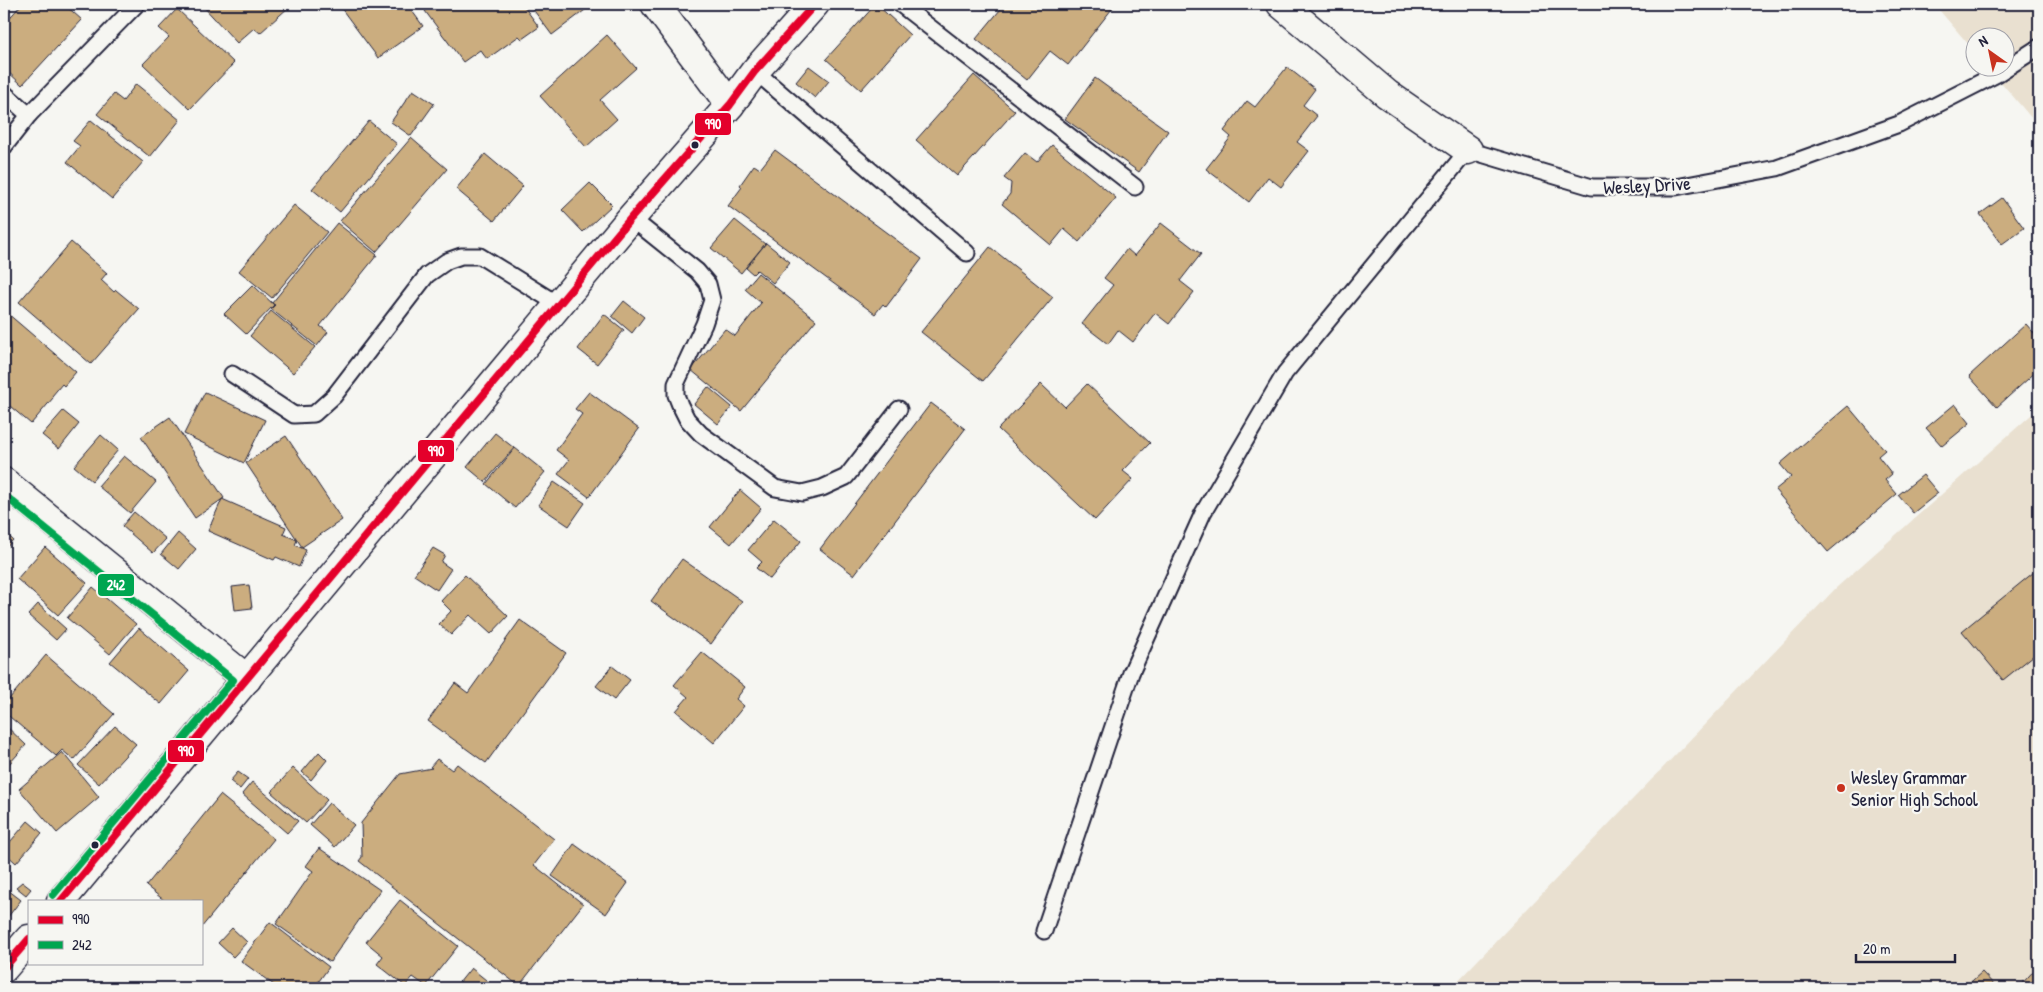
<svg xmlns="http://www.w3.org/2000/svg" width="2043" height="992" font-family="'Patrick Hand',sans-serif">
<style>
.built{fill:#e9e0d0}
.building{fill:#cbad7f;stroke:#22223b}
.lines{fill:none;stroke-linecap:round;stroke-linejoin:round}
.lane-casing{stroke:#22223b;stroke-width:19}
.street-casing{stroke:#22223b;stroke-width:31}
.secondary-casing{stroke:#22223b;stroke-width:31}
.lane{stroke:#f6f6f2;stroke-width:15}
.street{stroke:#f6f6f2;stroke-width:28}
.secondary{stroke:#f6f6f2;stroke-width:28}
.bus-1-casing{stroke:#f6f6f2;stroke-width:11}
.bus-2-casing{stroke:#f6f6f2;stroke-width:11}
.bus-1{stroke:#e4002b;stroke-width:8}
.bus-2{stroke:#00a651;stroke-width:8}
.bus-dot{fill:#22223b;stroke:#f6f6f2;stroke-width:2}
.poi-dot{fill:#c8321e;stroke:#f6f6f2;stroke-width:2}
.labels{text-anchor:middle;stroke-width:4.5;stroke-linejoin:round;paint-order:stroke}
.street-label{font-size:19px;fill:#22223b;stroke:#f6f6f2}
.poi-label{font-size:19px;fill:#22223b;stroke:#f6f6f2;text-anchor:start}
.line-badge{stroke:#f6f6f2;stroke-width:2}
.badge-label{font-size:14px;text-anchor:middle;font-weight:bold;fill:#fff}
</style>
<rect width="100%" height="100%" fill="#f6f6f2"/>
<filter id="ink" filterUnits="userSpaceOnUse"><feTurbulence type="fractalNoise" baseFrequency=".02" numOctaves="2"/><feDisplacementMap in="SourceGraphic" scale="10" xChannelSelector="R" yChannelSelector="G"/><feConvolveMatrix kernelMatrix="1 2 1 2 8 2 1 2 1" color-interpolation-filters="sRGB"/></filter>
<g filter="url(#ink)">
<!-- built -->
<g class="built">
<path d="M1934,4H2039V127L1989,68H2006V38H1976L1975,52Z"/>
<path d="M2039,408V988H1451L1836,588Z"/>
</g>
<!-- building -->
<g class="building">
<path d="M22,4H64L82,20L22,85L4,68V24Z"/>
<path d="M201,4H286L289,7L260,33L254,28L237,43Z"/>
<path d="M338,4H407L423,26L378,58Z"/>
<path d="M435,4H522L539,27L522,39L519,36L487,59L480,50L463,62L425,11Z"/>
<path d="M529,4H593L552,35Z"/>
<path d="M774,4H790L780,11Z"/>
<path d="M876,4L910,35L861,90L826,59Z"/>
<path d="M1005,4H1114L1115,5L1068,65L1050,51L1027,80L976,39Z"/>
<path d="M177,9L234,63L190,109L143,64L169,37L159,28Z"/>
<path d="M607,35L636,68L600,100L617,119L586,147L540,96Z"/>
<path d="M809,66L829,81L815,98L796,82Z"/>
<path d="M1287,67L1315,89L1303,105L1317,116L1297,142L1309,151L1281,187L1268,177L1249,202L1206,169L1231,137L1224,131L1247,101L1255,107Z"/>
<path d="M974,75L1015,111L957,176L916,140Z"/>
<path d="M1095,78L1168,131L1139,172L1065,119Z"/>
<path d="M136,84L180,120L150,157L97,114L114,94L123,101Z"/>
<path d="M413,90L434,104L411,136L391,122Z"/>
<path d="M91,120L143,162L112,199L67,162L80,146L73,141Z"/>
<path d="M369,121L397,144L340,212L312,189Z"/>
<path d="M411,138L447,169L376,252L340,221Z"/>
<path d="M1052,145L1116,198L1079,242L1064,229L1051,245L1002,204L1010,194L1011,183L1004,178L1025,153L1037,162Z"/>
<path d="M775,150L922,259L886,307L883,304L875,314L728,206L742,187L740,185L754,165L760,169Z"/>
<path d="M485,154L523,186L494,221L456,189Z"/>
<path d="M590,183L612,205L583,232L562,210Z"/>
<path d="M2002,198L2024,228L2002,244L1980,214Z"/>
<path d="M294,205L327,232L272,298L239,271Z"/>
<path d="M735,220L765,244L741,273L711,248Z"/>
<path d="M337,223L377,255L320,326L328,332L317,346L271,309L275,305L272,303Z"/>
<path d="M1161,223L1201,254L1180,281L1194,292L1169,324L1155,313L1133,342L1118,330L1108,344L1082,324L1113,285L1104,278L1127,249L1135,256Z"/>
<path d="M71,242L107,273L101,280L114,292L116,290L139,309L91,364L19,302Z"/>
<path d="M766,243L790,262L773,283L757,270L753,274L746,268Z"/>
<path d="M990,247L1053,297L983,381L921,332Z"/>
<path d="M758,273L816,320L741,411L691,370L725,329L735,336L761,303L745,289Z"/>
<path d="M253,285L274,305L246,334L224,314Z"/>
<path d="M624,301L644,317L632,333L612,316Z"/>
<path d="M271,311L315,347L293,373L250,336Z"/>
<path d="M7,313L76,372L64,386L62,384L52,396L53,398L31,424L4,401V316Z"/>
<path d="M604,314L624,330L597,364L578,349Z"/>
<path d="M2026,324L2039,339V369L1997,407L1969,376Z"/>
<path d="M1041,384L1065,407L1087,384L1150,443L1123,471L1133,479L1095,520L998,429Z"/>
<path d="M708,387L732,407L718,424L694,404Z"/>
<path d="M205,392L265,420L244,463L184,434Z"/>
<path d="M589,392L639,429L589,497L558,474L569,460L556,450L582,414L575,409Z"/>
<path d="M931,403L965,429L854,575L820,549Z"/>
<path d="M1955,404L1970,423L1942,446L1926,428Z"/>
<path d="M1848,406L1885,450L1878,456L1892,474L1885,480L1897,494L1828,552L1775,490L1791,477L1780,464Z"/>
<path d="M63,411L79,424L59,449L42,435Z"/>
<path d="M170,417L224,498L195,518L141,437Z"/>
<path d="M495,433L514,448L485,482L467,467Z"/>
<path d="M101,435L118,450L92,481L74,466Z"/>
<path d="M286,436L342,520L302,547L246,463Z"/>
<path d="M515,448L545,472L515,508L486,484Z"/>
<path d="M124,456L156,482L130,513L98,486Z"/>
<path d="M1923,475L1938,493L1913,513L1898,495Z"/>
<path d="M554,482L585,503L569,526L538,505Z"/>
<path d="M740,490L761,508L731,544L710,527Z"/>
<path d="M222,499L286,527L283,534L297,540L295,545L306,550L299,567L276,557L274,560L208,531Z"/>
<path d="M134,512L166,539L153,553L122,526Z"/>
<path d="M774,519L801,541L770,579L756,568L762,562L748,550Z"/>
<path d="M4,532L13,540L5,549L4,548Z"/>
<path d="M178,533L196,549L179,569L161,554Z"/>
<path d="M45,547L87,583L58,615L17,579Z"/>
<path d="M433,548L445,555L441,562L451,569L437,590L414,575Z"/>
<path d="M682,559L742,601L711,644L651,601Z"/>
<path d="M2039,568V651L2003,680L1962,631Z"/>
<path d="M465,575L508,616L491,634L470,615L451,635L439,624L451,611L441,601Z"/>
<path d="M249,585L252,608L235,610L232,587Z"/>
<path d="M93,587L136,624L110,654L67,618Z"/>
<path d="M38,604L66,629L56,640L28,615Z"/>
<path d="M520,620L566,653L486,763L428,721L455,683L468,693Z"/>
<path d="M139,628L189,671L161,704L110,662Z"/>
<path d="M702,652L745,687L736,699L744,706L714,743L676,711L688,697L674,685Z"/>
<path d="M46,655L114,714L74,760L62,750L56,756L4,712V705Z"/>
<path d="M612,666L630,680L614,700L596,686Z"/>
<path d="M4,724L26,745L9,764L4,759Z"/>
<path d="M115,726L136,744L99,784L78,765Z"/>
<path d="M62,752L99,797L57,833L19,789Z"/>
<path d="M319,752L327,760L311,780L302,772Z"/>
<path d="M437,759L452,770L457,764L554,839L534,865L583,904L519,986L359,861L362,857L361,823L400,774L432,768L430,767Z"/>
<path d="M293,768L327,800L306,823L271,792Z"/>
<path d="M238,772L248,779L240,789L230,781Z"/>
<path d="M252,782L298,821L287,833L242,794Z"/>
<path d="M220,795L274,839L201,928V901H165L146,886Z"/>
<path d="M329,803L354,825L335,847L310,825Z"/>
<path d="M28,821L42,833L16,863L4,852V849Z"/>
<path d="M574,844L628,883L606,914L552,876Z"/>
<path d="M319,848L380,890L330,962L276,924L313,871L306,866Z"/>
<path d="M22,882L31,889L26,895L16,887Z"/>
<path d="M4,887L21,900L4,922Z"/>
<path d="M400,900L458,946L426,986L413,977L405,986L377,964L383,956L366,942Z"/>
<path d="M270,922L329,967L314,988H278L241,961Z"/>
<path d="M232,928L247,942L233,957L218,943Z"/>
<path d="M2039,965V988H2018Z"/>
<path d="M471,968L496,988H455Z"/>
<path d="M1982,972L1997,988H1964Z"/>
</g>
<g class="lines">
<defs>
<g id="lane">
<path d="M900,4L1135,187"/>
<path d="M755,71L967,253"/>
<path d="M4,93L29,115"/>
<path d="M4,147L29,115L137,4"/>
<path d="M631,218L697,271L708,284L712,300L704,324L676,384V395L680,405L687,419L701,434L775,488L802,493L822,488L846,477L899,409"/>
<path d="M232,374L294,415L314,414L334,396L427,275L447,261L461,256H480L559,305"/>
<path d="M1044,931L1131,673L1203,513L1285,373L1468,150L1592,187H1676L1777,168L1899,124L1997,74L2039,47"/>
</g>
<g id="street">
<path d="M655,4L730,105"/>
<path d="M1281,4L1387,94L1468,150"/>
</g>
<g id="secondary">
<path d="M4,482L247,679"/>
<path d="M61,901L631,218L730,105L755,71L815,4"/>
<path d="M4,968L29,939"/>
</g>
</defs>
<!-- lane casing -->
<use href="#lane" class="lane-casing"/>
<!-- street casing -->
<use href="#street" class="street-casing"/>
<!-- secondary casing -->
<use href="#secondary" class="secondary-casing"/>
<!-- lane -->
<use href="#lane" class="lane"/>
<!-- street -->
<use href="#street" class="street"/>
<!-- secondary -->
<use href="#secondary" class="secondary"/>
<defs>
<g id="bus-1">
<path d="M61,901L631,218L730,105L755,71L815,4"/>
<path d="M4,968L29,939"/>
</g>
<path id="bus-2" d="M4,495L233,680L53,895"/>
</defs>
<!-- bus-1 casing -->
<use href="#bus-1" class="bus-1-casing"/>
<!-- bus-2 casing -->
<use href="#bus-2" class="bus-2-casing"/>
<!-- bus-1 -->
<use href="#bus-1" class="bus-1"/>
<!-- bus-2 -->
<use href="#bus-2" class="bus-2"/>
</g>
</g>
<!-- markers -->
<g class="bus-dot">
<circle cx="695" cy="145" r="4.5"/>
<circle cx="95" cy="845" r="4.5"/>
</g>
<circle class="poi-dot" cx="1841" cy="788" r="5"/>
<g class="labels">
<!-- street labels -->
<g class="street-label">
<text transform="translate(1647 185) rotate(-3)" y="7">Wesley Drive</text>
</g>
<!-- poi labels -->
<g class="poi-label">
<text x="1851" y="784">Wesley Grammar<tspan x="1851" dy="22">Senior High School</tspan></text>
</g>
</g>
<g class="line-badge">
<rect x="694" y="112" width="38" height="24" rx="5" fill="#e4002b"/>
<rect x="417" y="439" width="38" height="24" rx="5" fill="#e4002b"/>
<rect x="97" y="573" width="38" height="24" rx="5" fill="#00a651"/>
<rect x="167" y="739" width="38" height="24" rx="5" fill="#e4002b"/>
</g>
<g class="badge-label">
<text x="713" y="129">990</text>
<text x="436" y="456">990</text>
<text x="116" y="590">242</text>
<text x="186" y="756">990</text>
</g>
<!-- margin -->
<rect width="2043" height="992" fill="none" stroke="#f6f6f2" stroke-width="20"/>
<rect x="10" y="10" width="2023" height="972" fill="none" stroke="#22223b" stroke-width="2" filter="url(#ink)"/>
<!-- legend -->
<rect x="28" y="900" width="175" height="65" fill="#f6f6f2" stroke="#a1a1a9"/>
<rect x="38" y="916" width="25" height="8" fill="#e4002b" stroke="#a1a1a9"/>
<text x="72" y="924" font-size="15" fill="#22223b">990</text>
<rect x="38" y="941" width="25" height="8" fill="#00a651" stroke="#a1a1a9"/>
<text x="72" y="950" font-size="15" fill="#22223b">242</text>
<!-- north arrow -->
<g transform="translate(1990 52) rotate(327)"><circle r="24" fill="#f6f6f2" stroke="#a1a1a9"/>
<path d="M0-4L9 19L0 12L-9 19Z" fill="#c8321e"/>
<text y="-8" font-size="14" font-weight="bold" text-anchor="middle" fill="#22223b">N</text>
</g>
<!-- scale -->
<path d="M1856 954v8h99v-8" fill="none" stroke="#22223b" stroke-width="2.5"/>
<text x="1863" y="954" font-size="15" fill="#22223b" stroke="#f6f6f2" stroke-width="4" paint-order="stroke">20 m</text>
</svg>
